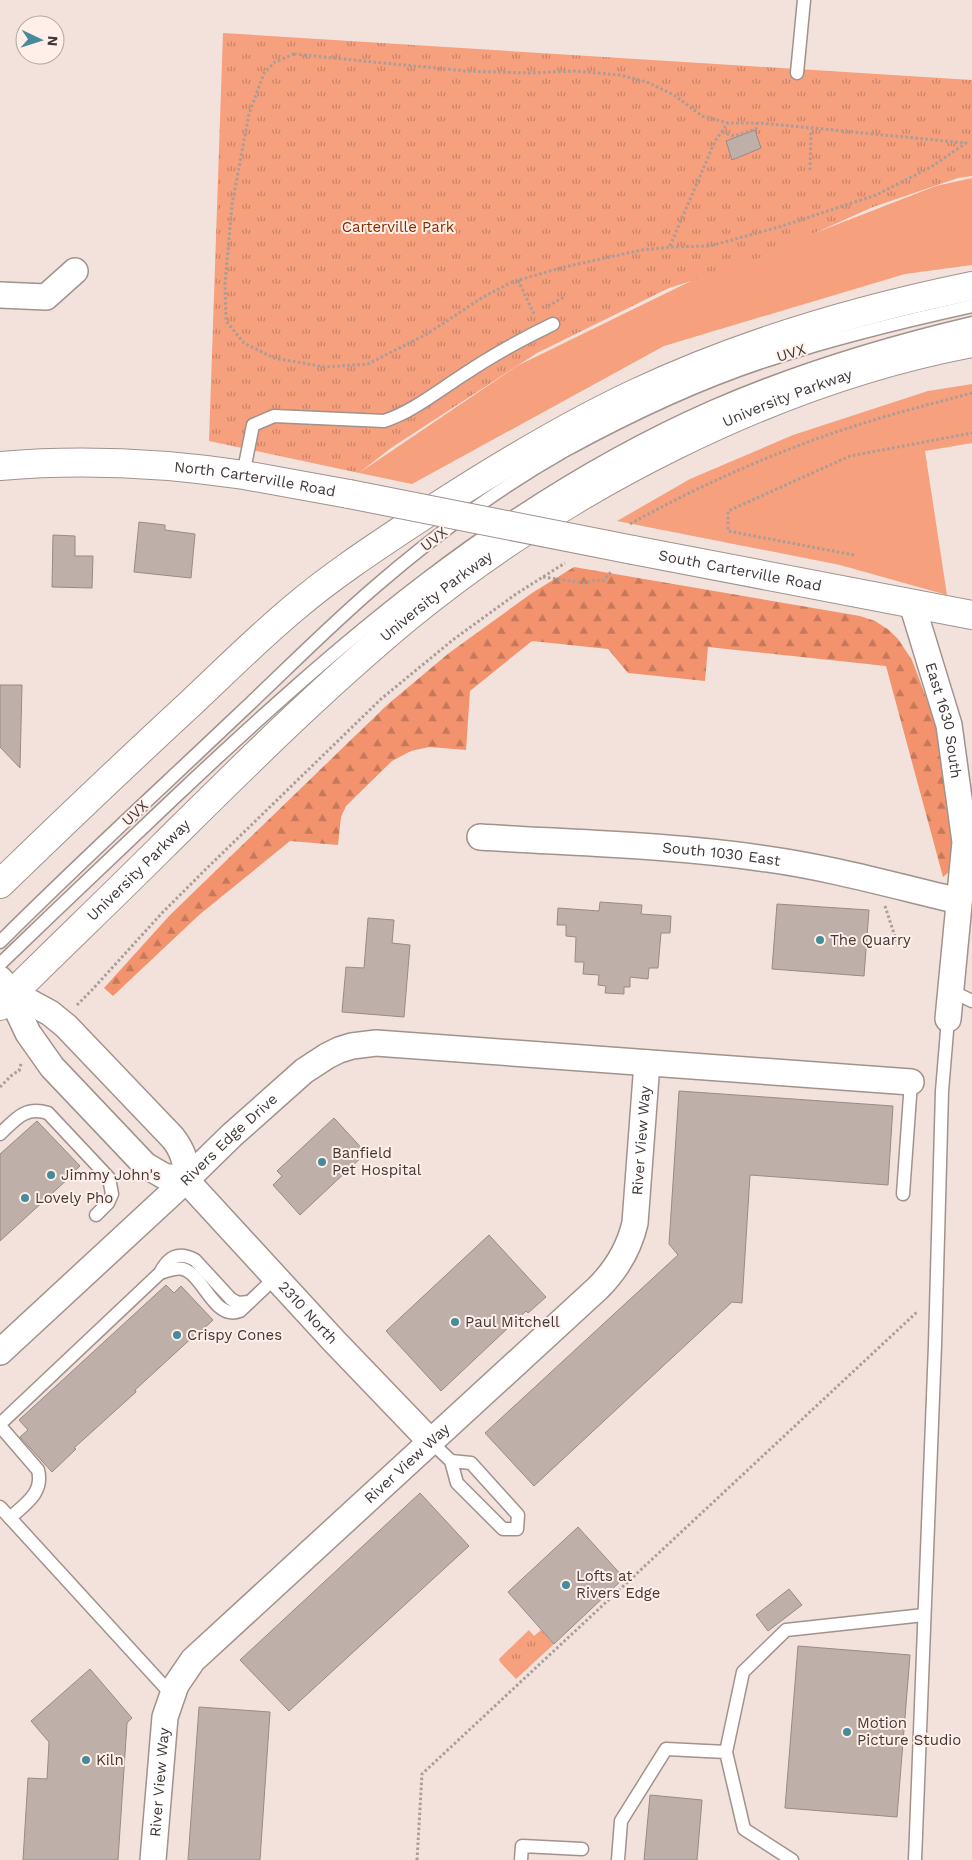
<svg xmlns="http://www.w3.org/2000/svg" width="972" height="1860" font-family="'Work Sans',sans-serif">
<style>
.green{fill:#f6a07e}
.forest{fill:url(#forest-firs)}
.park{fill:url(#park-tufts)}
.building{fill:#beafa9;stroke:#998a84}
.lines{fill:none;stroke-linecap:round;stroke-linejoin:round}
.lane-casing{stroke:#a1928d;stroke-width:15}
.street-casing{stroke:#a1928d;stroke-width:28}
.secondary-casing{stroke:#a1928d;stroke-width:30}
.primary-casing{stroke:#a1928d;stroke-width:30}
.path{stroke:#aa9d98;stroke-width:3;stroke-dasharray:2.5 2.5;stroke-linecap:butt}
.lane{stroke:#fff;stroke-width:12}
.street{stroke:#fff;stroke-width:25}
.secondary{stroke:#fff;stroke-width:28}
.primary{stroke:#fff;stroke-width:28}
.secondary-bridge-casing{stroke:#a1928d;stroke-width:30;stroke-linecap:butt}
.secondary-bridge{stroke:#fff;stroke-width:28}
.poi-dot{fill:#478a99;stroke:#ffefe8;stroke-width:2}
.labels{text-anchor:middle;stroke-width:4;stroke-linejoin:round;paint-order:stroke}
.park-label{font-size:15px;fill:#822e00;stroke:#ffefe8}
.street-label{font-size:15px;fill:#403937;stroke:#ffefe8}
.poi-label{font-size:15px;fill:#403937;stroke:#ffefe8;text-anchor:start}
</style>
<defs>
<pattern id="forest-firs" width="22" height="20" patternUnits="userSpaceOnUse" patternTransform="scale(1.25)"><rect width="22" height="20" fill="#f3936d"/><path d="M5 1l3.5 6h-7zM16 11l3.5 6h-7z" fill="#c6795a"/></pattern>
<pattern id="park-tufts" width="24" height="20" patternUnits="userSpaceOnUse" patternTransform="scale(1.25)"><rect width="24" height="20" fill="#f6a07e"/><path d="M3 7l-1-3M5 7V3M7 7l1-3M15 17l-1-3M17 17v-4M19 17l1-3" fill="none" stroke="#c98368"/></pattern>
</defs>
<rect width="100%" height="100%" fill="#f2e2db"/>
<!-- green -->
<g class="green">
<path d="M972,178V265L905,274L664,346L412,484L359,473L517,366L691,281L936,186Z"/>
<path d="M972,384V443L925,451L947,595L840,565L617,521L690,479L793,435L928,391Z"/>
</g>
<!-- forest -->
<path class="forest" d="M574,567L860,616L875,621L889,630L898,639L912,660L936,724L947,772L951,794L954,866L949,872L943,877L886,666L708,647L705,681L628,673L608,649L532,641L470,691L466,750L429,747L411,751L392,761L346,806L341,817L338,845L290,841L199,915L113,996L104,988L170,915L387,705L449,653L532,593Z"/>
<!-- park -->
<g class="park">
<path d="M223,33L972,80V176L958,178L873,207L748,263L669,288L537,353L391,448L359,473L209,441Z"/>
<path d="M529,1630L534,1636L541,1630L554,1644L516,1679L500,1662L499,1659Z"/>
</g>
<!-- building -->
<g class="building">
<path d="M755,130L761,148L732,160L726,141Z"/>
<path d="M139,522L165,525V530L195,534L191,578L134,572Z"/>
<path d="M53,535L75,536V556H93L92,588L52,587Z"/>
<path d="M0,685H22L20,768L0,747Z"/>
<path d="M600,902L642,905L641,914L671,916L670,933H661L658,968H649L648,979L630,977V987H624V994L605,993L606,986L598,985L599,975L583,974L584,962H575L576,937L566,936V925H557L558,908L599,911Z"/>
<path d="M777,904L869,910L864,976L772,969Z"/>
<path d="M368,918L394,920L392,943L410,945L404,1017L342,1012L346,967L364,968Z"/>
<path d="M679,1091L893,1106L888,1185L750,1175L742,1303L732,1302L534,1486L485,1433L678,1255L669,1244Z"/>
<path d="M334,1118L366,1153L300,1215L273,1185L282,1176L277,1171Z"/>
<path d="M37,1121L80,1166L69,1176L70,1177L0,1241V1154Z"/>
<path d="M489,1235L546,1297L528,1313L526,1311L441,1391L386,1331Z"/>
<path d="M166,1285L174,1293L181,1286L213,1320L197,1335L196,1334L135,1390L136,1392L74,1448L76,1449L52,1472L20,1437L28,1430L19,1420Z"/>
<path d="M420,1493L469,1546L289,1711L240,1660Z"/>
<path d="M578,1527L624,1578L554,1644L508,1592Z"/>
<path d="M789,1589L802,1605L768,1631L756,1615Z"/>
<path d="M798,1646L910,1655L897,1817L785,1808Z"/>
<path d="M90,1669L132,1718L127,1723L118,1860H23L28,1778L47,1779L49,1742L31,1721Z"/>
<path d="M199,1707L270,1712L260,1860H188Z"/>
<path d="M650,1795L702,1800L697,1860H644Z"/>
</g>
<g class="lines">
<defs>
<g id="lane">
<path d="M797,73L804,0"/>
<path d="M243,475L253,425L274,416L384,421C412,412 438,391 463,375C491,356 522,339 553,324"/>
<path d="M0,942C77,865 158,791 237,716C283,673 328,627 376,586C434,536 497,489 564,451C630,415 699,382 771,359C837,337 904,321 972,306"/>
<path d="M0,964C57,909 114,855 172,800C336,645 503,499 712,407C797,370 883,344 972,323"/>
<path d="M951,991L972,1001"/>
<path d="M0,1134C16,1119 25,1106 48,1113L109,1178L112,1194L108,1203L96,1215"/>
<path d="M903,1194L911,1082"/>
<path d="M160,1273C167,1271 176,1267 183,1269C204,1275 214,1321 240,1311L276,1277"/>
<path d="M0,1424L160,1273C168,1257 178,1251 195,1260L231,1299L238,1303L249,1302"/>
<path d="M0,1426L38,1470C44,1493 25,1504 10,1518"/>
<path d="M431,1442L451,1461L457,1483L503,1529H517L518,1515L471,1463L451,1461"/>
<path d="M0,1507L172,1695"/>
<path d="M726,1752L743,1672L786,1630L924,1615"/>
<path d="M521,1860L522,1846L582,1849"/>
<path d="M618,1860L621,1821L666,1749L726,1752L744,1829L792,1860"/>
<path d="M915,1860L935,1345L942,1091L948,1019"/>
</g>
<g id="street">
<path d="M0,295L46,297L75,271"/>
<path id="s1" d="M912,604L949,725L965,842L948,1019"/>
<path id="s2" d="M480,837C575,843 673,845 767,859C832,868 895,886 959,901"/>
<path d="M0,979L13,993L50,1013L66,1026L173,1138C183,1151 187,1163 186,1180"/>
<path id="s3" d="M13,993L19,1014L28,1033L52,1067L145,1165L164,1176L186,1180L334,1341L431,1442"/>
<path id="s4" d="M0,1352L186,1180L232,1135L304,1071L327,1056L339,1050L352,1046L376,1043L911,1082"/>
<path id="s5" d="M153,1860L165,1717L176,1685L193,1660L598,1288C617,1269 629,1249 635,1223L647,1063"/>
</g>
<g id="secondary">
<path id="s6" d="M0,466C80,459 164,463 244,475C279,481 314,488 349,494"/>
<path id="s7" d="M633,550L972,615"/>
</g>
<g id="primary">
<path d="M0,884C63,823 126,763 191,703C225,671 258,638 294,608C335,573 382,543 427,513C493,470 562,428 634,394C742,343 855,310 972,286"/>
<path id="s8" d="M0,1006C54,952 109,900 163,846C243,767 322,688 409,616C566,488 772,381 972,343"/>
</g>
</defs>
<!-- lane casing -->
<use href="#lane" class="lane-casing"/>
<!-- street casing -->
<use href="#street" class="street-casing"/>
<!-- secondary casing -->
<use href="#secondary" class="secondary-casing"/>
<!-- primary casing -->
<use href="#primary" class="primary-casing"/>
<!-- path -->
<g class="path">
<path d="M294,54L465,71L530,73L574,71L620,75L647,82L674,95L702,116L728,123H761L966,143L931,167L876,195L779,227L710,246L670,247L642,250L564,267L512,282L483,297L427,334L368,364L325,367L274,358L244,343L226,321L225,284L232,205L249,114L264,73L275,62Z"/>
<path d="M722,132L734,136L756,129L757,123"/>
<path d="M810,170L811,132"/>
<path d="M670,246L715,141L728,123"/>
<path d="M518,280L534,314L536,313"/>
<path d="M548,306L564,297"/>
<path d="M630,524C704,483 781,449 861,424C898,412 935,403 972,393"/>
<path d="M854,555L728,531V511L850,456L972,433"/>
<path d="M543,577L585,583L595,580L603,581L611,572"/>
<path d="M885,906L898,946"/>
<path d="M77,1005L91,991L162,913L205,870L381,699L454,639L516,594L565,563"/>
<path d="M0,1087L13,1074L19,1071L21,1064"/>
<path d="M417,1860L422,1774L917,1312"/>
</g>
<!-- lane -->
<use href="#lane" class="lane"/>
<!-- street -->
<use href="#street" class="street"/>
<!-- secondary -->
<use href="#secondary" class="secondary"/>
<!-- primary -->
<use href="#primary" class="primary"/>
<defs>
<path id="secondary-bridge" d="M349,494L633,550"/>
</defs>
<!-- secondary-bridge casing -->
<use href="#secondary-bridge" class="secondary-bridge-casing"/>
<!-- secondary-bridge -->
<use href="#secondary-bridge" class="secondary-bridge"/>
</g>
<!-- markers -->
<g class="poi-dot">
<circle cx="820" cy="940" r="5"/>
<circle cx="322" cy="1162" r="5"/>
<circle cx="51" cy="1175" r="5"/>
<circle cx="25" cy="1198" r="5"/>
<circle cx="455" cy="1322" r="5"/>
<circle cx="177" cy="1335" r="5"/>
<circle cx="566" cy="1585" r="5"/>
<circle cx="847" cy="1732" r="5"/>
<circle cx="86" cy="1760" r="5"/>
</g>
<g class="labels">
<!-- park labels -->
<g class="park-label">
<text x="398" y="232">Carterville Park</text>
</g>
<!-- street labels -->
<g class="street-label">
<text transform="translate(791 353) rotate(-17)" y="5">UVX</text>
<text dy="5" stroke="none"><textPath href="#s8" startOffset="1004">University Parkway</textPath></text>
<text dy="5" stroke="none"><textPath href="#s6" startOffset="256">North Carterville Road</textPath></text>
<text transform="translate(434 539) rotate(-38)" y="5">UVX</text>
<text dy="5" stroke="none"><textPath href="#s7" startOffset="109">South Carterville Road</textPath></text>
<text dy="5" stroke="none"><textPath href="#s8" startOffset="599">University Parkway</textPath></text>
<text dy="5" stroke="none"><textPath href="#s1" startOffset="121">East 1630 South</textPath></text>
<text transform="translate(135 813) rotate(-43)" y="5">UVX</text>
<text dy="5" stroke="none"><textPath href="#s2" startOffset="242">South 1030 East</textPath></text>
<text dy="5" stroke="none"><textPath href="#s8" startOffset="194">University Parkway</textPath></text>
<text dy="5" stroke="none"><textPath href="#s4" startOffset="312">Rivers Edge Drive</textPath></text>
<text dy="5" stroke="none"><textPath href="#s5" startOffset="916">River View Way</textPath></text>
<text dy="5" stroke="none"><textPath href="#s3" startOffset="444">2310 North</textPath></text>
<text dy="5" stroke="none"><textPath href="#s5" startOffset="498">River View Way</textPath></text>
<text dy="5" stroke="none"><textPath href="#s5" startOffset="78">River View Way</textPath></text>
</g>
<!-- poi labels -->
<g class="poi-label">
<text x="830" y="945">The Quarry</text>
<text x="332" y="1158">Banfield<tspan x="332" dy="17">Pet Hospital</tspan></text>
<text x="61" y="1180">Jimmy John's</text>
<text x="35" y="1203">Lovely Pho</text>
<text x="465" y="1327">Paul Mitchell</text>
<text x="187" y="1340">Crispy Cones</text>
<text x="576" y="1581">Lofts at<tspan x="576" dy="17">Rivers Edge</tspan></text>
<text x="857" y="1728">Motion<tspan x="857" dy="17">Picture Studio</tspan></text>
<text x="96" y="1765">Kiln</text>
</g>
</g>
<!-- north arrow -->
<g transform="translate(40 40) rotate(94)"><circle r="24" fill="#ffefe8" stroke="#b3a6a1"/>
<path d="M0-4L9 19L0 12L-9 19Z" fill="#478a99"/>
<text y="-8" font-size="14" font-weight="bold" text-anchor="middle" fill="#403937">N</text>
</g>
</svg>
